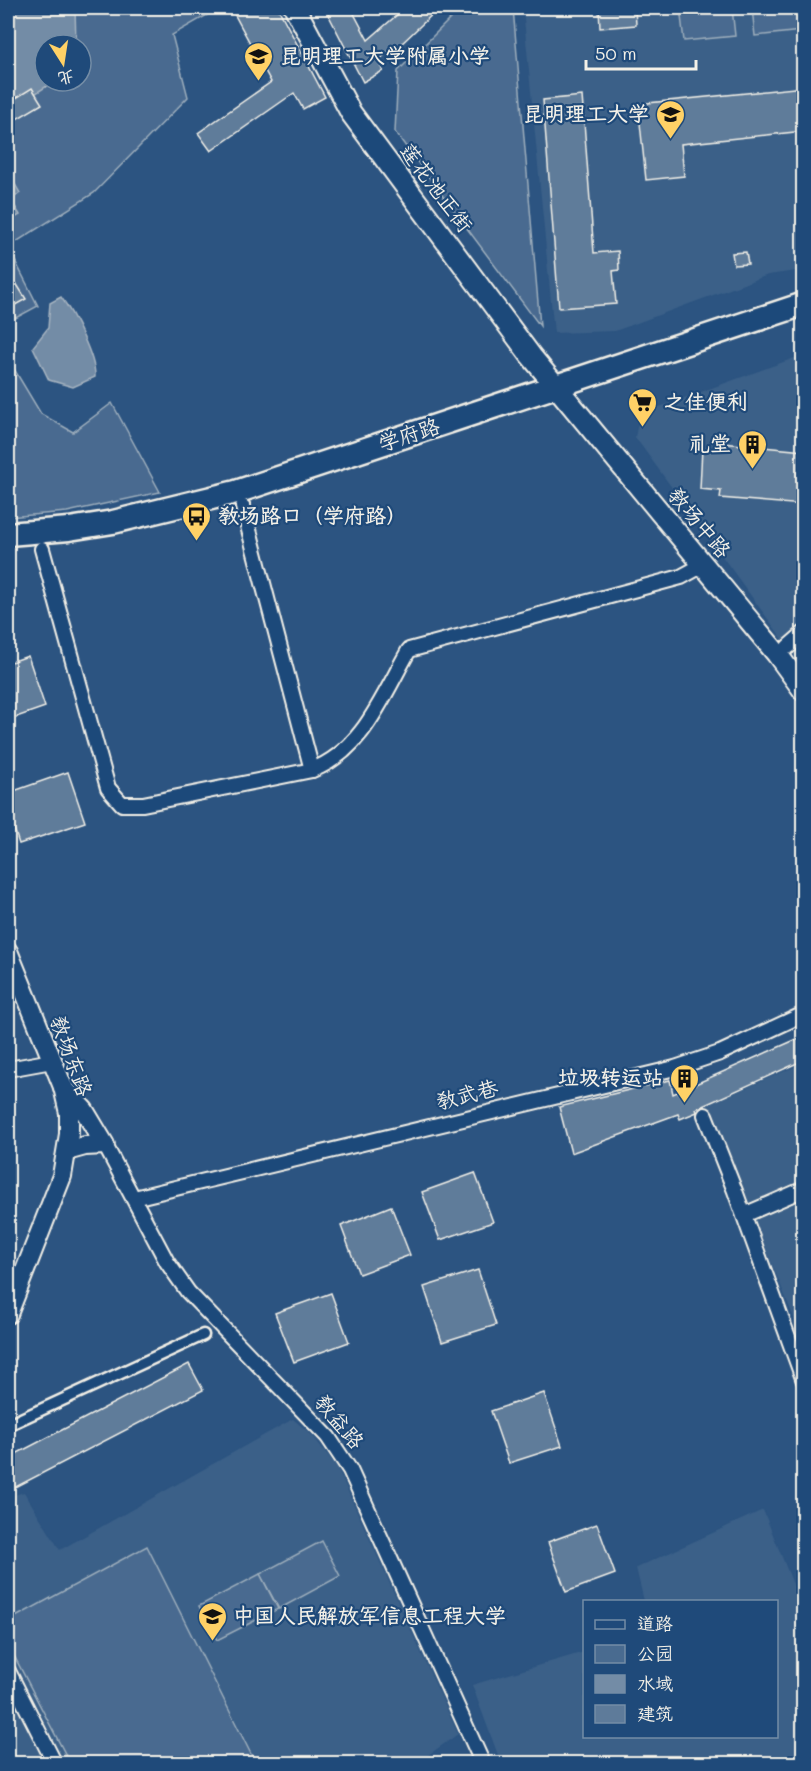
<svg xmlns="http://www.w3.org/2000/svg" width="811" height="1771" font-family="Mali,'LXGW WenKai TC',sans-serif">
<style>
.built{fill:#3b6088}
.green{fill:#496b90;stroke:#9eaebc;stroke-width:1.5;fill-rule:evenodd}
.water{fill:#738ca6;stroke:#a7b4c0;stroke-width:1.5}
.building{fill:#5e7b9a;stroke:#f4f1e8;stroke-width:1.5}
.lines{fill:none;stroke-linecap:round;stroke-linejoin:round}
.pedestrian-casing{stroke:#f4f1e8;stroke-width:15}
.minor-casing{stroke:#f4f1e8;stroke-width:18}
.tertiary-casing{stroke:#f4f1e8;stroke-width:22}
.secondary-casing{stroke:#f4f1e8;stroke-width:24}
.primary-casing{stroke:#f4f1e8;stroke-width:27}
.pedestrian{stroke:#1f4a7a;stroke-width:10}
.minor{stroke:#1f4a7a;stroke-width:14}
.tertiary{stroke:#1f4a7a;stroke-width:18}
.secondary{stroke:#1f4a7a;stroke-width:20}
.primary{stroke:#1f4a7a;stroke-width:22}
.labels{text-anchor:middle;stroke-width:4.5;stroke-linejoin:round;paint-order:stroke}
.poi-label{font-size:21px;font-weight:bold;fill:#f4f1e8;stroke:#1f4a7a;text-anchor:start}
.street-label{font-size:21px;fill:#f4f1e8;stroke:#1f4a7a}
</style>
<rect width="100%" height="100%" fill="#2c5481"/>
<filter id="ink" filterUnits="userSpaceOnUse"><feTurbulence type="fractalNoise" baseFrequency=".0167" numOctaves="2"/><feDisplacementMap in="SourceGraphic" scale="12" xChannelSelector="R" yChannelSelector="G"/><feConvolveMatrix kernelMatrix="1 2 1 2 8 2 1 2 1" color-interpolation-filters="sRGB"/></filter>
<g filter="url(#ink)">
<!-- built -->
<g class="built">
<path d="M523,8H803V270L768,275L615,331L554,333Z"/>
<path d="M803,355V667L635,437L640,414Z"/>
<path d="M803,1063V1340L707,1105Z"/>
<path d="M293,1419L313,1436L337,1467L458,1734L417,1763L8,1764V1497L24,1492L60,1550Z"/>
<path d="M763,1510L803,1609V1763H501L472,1685L584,1652V1736H776V1602L644,1601L636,1568Z"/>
</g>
<!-- green -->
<g class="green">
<path d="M8,8H215L216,10L172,35L188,97L94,193L8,247L38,306L8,322ZM45,45H81V81H45Z"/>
<path d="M461,8H513L540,326L395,132L398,71Z"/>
<path d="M680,8H732L735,36L684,41Z"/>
<path d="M752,8H798L801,31L755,36Z"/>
<path d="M8,359L41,414L73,432L112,403L160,492L67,512L8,517Z"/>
<path d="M322,1541L340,1576L279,1609L260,1574Z"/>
<path d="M147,1546L254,1760L251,1763H70L8,1644L10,1620Z"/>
<path d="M260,1574L278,1609L217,1640L199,1606Z"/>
</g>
<!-- water -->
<g class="water">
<path d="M8,8H75L76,45H45V81H55L8,111Z"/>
<path d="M8,172L20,193L11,200L20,215L8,222Z"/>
<path d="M61,297C73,313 96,358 95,377L73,387L49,380L33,347L48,328L50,303Z"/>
</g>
<!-- building -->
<g class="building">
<path d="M231,8H278L325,97L303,109L294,93L211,151L198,133L271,82Z"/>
<path d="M325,8H351L368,40L405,8H439L398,47L396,45L378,61L383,71L363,82Z"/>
<path d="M599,8H635L636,25L600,28Z"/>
<path d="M804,87V131L681,144L684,176L646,180L638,104Z"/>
<path d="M32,88L42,104L15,120L8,103Z"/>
<path d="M582,96L594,253L618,251L619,270L613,271L616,304L559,308L543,100Z"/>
<path d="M746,252L748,264L734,265L732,253Z"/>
<path d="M16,283L26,299L8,309V288Z"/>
<path d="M722,443L804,451V505L720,498L721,491L700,489L702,448L721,449Z"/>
<path d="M28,656L45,707L8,720V663Z"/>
<path d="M68,772L85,822L19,844L8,810V793Z"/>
<path d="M804,1036V1060L696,1109L697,1112L680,1119L678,1114L571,1153L559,1107L670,1080L673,1094Z"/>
<path d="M475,1173L493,1222L440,1240L422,1192Z"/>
<path d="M391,1206L410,1255L359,1274L341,1226Z"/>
<path d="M478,1270L496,1325L442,1342L424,1287Z"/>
<path d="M331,1293L349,1342L294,1362L275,1313Z"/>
<path d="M189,1364L203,1390L8,1491V1458Z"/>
<path d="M544,1393L562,1446L509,1463L491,1411Z"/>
<path d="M597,1524L615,1574L566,1592L548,1542Z"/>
</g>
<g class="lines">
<defs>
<path id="pedestrian" d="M8,1425L203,1335"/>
<g id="minor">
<path d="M243,507L312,770"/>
<path d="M42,549L108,788L122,804H143L312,770C363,751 383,695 409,650L681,577L703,565"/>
<path d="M788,647L804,633"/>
<path d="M8,1069L52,1061"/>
<path d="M705,1115L735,1191L804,1381"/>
<path d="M105,1145L167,1262L188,1292L328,1437L350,1470L483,1764"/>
<path d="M134,1198L675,1068L720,1053L804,1014"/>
<path d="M744,1215L804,1189"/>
<path d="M8,1671L55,1764"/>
</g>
<g id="tertiary">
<path d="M8,951L63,1087L69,1113V1134L62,1176L8,1314"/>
<path d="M63,1087L84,1110L105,1145L85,1146L67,1151"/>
</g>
<path id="secondary" d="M295,8L351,113L531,356L777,654L804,691"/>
<path id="primary" d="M8,534L69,529L113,522L236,492L804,304"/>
</defs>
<!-- pedestrian casing -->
<use href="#pedestrian" class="pedestrian-casing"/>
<!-- minor casing -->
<use href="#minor" class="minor-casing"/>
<!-- tertiary casing -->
<use href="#tertiary" class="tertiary-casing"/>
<!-- secondary casing -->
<use href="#secondary" class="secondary-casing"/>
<!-- primary casing -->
<use href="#primary" class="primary-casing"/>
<!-- pedestrian -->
<use href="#pedestrian" class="pedestrian"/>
<!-- minor -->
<use href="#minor" class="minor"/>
<!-- tertiary -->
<use href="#tertiary" class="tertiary"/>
<!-- secondary -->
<use href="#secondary" class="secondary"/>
<!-- primary -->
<use href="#primary" class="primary"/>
</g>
</g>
<!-- icons -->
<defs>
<symbol id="school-pin" viewBox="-11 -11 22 30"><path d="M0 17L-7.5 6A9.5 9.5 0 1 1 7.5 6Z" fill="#ffd166" stroke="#1f4a7a"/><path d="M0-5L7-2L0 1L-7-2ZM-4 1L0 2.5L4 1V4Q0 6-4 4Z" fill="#111"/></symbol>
<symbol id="university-pin" viewBox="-11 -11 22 30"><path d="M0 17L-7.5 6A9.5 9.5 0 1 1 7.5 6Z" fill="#ffd166" stroke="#1f4a7a"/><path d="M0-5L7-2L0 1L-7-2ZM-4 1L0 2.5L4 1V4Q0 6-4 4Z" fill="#111"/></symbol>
<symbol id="supermarket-pin" viewBox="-11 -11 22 30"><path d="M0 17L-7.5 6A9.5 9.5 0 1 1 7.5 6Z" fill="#ffd166" stroke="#1f4a7a"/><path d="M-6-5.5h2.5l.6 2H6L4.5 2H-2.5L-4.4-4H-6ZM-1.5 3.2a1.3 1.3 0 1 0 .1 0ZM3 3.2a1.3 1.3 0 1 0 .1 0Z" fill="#111"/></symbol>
<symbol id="building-pin" viewBox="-11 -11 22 30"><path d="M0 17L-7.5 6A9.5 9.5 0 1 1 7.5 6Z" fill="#ffd166" stroke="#1f4a7a"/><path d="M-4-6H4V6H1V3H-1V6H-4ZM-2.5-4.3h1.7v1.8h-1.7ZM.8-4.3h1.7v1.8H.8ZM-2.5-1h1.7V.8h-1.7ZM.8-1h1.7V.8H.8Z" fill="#111"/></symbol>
<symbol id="bus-pin" viewBox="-11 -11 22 30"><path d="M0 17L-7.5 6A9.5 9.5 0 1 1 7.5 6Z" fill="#ffd166" stroke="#1f4a7a"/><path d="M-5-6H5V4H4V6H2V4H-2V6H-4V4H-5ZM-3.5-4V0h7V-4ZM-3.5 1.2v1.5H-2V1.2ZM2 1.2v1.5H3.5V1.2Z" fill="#111"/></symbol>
</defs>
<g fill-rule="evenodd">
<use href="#school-pin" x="242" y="40" width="33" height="45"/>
<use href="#university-pin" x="654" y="98" width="33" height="45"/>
<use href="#supermarket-pin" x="626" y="386" width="33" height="45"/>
<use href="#building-pin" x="736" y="428" width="33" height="45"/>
<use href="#bus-pin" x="180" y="500" width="33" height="45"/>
<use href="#building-pin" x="668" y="1062" width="33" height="45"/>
<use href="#university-pin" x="196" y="1600" width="33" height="45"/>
</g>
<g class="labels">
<!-- poi labels -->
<g class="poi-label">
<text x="280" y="63">昆明理工大学附属小学</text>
<text x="649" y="121" text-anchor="end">昆明理工大学</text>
<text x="664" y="409">之佳便利</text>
<text x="731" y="451" text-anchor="end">礼堂</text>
<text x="218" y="523">教场路口（学府路）</text>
<text x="663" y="1085" text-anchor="end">垃圾转运站</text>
<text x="233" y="1623">中国人民解放军信息工程大学</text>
</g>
<!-- street labels -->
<g class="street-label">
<text transform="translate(436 188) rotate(53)" y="7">莲花池正街</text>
<text transform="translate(409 435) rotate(-18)" y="7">学府路</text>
<text transform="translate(699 523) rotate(50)" y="7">教场中路</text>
<text transform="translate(71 1056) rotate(70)" y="7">教场东路</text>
<text transform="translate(467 1095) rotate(-14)" y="7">教武巷</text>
<text transform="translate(339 1422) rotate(50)" y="7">教益路</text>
</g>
</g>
<!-- margin -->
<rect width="811" height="1771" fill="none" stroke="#1f4a7a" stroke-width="30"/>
<rect x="15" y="15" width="781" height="1741" fill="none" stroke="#f4f1e8" stroke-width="2" filter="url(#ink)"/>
<!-- legend -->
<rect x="583" y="1600" width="195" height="138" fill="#1f4a7a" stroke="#748da6" stroke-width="1.5"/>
<rect x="595" y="1620" width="30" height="9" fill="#1f4a7a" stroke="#748da6" stroke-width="1.5"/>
<text x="637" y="1630" font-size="18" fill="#f4f1e8">道路</text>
<rect x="595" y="1645" width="30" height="18" fill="#496b90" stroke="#748da6" stroke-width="1.5"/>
<text x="637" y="1660" font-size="18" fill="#f4f1e8">公园</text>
<rect x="595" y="1675" width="30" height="18" fill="#738ca6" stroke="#748da6" stroke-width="1.5"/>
<text x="637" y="1690" font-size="18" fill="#f4f1e8">水域</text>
<rect x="595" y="1705" width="30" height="18" fill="#5e7b9a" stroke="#748da6" stroke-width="1.5"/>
<text x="637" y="1720" font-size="18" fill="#f4f1e8">建筑</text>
<!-- north arrow -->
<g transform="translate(63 63) rotate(168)"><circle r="28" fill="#1f4a7a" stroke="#748da6" stroke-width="1.5"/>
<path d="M0-4.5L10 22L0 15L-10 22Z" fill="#ffd166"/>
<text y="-9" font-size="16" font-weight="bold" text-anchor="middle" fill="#f4f1e8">北</text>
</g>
<!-- scale -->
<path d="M586 60v9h110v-9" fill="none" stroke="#f4f1e8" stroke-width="3"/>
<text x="595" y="60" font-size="18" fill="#f4f1e8" stroke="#1f4a7a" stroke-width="4.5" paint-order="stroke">50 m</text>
</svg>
